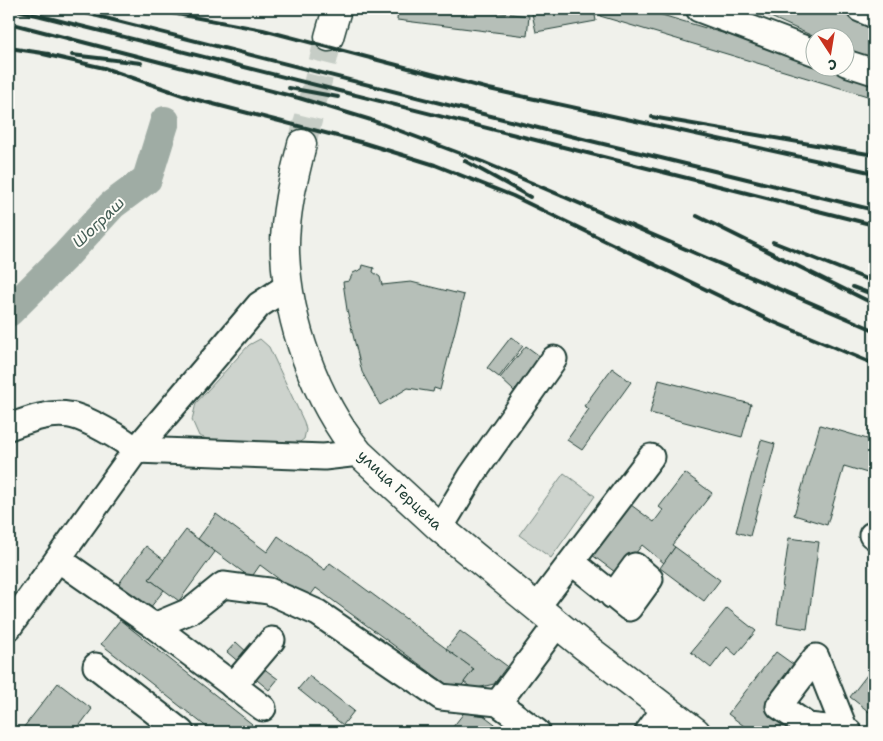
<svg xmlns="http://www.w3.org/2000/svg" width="883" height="741" font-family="'Shantell Sans',sans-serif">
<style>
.green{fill:#cdd3cd;stroke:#768880}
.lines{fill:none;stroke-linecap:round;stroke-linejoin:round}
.river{stroke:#9faca4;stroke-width:30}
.building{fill:#b6bfb8;stroke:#1f3d34}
.major-tunnel{stroke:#c6cdc6;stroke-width:28;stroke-dasharray:28 14;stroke-linecap:butt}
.minor-casing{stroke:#1f3d34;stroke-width:29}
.major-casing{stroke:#1f3d34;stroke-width:31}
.minor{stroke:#fdfcf7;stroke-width:25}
.major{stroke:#fdfcf7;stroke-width:28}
.rail{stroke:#1f3d34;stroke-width:4}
.labels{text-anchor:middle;stroke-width:4;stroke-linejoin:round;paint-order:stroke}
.street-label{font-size:15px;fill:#1f3d34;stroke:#fdfcf7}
.water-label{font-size:16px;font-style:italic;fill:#455e56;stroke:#fdfcf7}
</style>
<rect width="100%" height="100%" fill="#f0f1eb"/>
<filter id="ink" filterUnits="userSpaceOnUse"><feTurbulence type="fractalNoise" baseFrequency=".02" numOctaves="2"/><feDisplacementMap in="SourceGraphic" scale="10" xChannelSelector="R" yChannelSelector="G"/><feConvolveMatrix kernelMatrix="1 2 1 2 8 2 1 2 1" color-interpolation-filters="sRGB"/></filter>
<g filter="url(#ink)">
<!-- green -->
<g class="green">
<path d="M260,339L269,347L304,422L306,430L304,439L297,444L210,440L199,436L192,420L196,403L249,345Z"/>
<path d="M564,473L595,496L551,558L519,535Z"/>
</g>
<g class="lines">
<!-- river -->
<path class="river" d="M9,312L67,254L112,205L147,179L165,121"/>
</g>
<!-- building -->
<g class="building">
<path d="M398,9H468L529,16L527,36L397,20Z"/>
<path d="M531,9H594L596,21L536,32Z"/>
<path d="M603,9H642L816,61V68H838L874,78V98L600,16Z"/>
<path d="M753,9H842L874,23V63L846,50V38H817Z"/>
<path d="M363,265L374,268L373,272L380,277L382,285L411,282L464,295L440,390L434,388L433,392L408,388L380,405L362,372L347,310L343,282L349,281L353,273L362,269Z"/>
<path d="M511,337L523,346L499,377L487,368Z"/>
<path d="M526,346L541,357L514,391L500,378Z"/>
<path d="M612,368L631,382L582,450L567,440L589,409L584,406Z"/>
<path d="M659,380L751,404L742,437L650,413Z"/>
<path d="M820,425L874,441V475L844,466L827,525L794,515Z"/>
<path d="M761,440L775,444L750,536L736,532Z"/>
<path d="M685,473L712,493L672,545L675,547L664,563L642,545L619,575L592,555L627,502L654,522L663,510L659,507Z"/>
<path d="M216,514L267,552L278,536L325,570L330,563L474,669L457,692L316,588L307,600L260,565L251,578L198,539Z"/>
<path d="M186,530L215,552L179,601L149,579Z"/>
<path d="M789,538L819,542L807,629L777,624Z"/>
<path d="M146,546L164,560L149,579L164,590L150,608L118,585Z"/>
<path d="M675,547L720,580L704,601L660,568Z"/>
<path d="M727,608L756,631L736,655L727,647L711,668L691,652Z"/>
<path d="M120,620L252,724L246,732H213L101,644Z"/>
<path d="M460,631L507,666L494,684L473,689L464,682L474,669L446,649Z"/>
<path d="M236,642L249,654L241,664L227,652Z"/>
<path d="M776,652L797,667L765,708L796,732H752L728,714Z"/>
<path d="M259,665L278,679L269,690L251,675Z"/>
<path d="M874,666V713L873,715L850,697Z"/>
<path d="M309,676L354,711L343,725L298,689Z"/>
<path d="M58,683L92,709L80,725L74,732H20Z"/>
<path d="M470,705L495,724L489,732H449Z"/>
</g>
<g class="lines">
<!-- major-tunnel -->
<path class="major-tunnel" d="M302,144L329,37"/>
<defs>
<g id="minor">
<path d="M699,9L816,53"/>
<path d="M860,9L874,15"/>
<path d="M846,63L874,72"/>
<path d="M9,427C28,420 48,412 69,415C85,417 123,439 136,450L324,457L359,453"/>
<path d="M440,528L472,475L554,359"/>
<path d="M872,535L874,536"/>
<path d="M58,559L154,626L192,610L223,585L269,591L318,613L441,697L498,703L537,732"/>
<path d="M573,563L629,608L650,579L635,566L613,596"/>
<path d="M537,607L651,457"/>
<path d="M154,626L263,708"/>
<path d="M9,627L136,450L259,305L288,286"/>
<path d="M96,666L181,732"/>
<path d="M233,686L272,640"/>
<path d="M498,703L557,624"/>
<path d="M845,730L816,657L779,706L808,726L845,730L849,732"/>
<path d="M648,732L665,709"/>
</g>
<g id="major">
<path d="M329,37L337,9"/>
<path d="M302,144C293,180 284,216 285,253C288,323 315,399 359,453L440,528L584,646L696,732"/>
</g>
</defs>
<!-- minor casing -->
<use href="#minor" class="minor-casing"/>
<!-- major casing -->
<use href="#major" class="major-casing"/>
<!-- minor -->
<use href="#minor" class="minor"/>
<!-- major -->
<use href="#major" class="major"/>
<!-- rail -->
<g class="rail">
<path d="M13,9L874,225"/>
<path d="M70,9L546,130L874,210"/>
<path d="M150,9L263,30L489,89L874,173"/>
<path d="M9,23L299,98L371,120L483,162L874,330"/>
<path d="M9,48L49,54"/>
<path d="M43,54L104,68L194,99L364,143L435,165L513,196L769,320L874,364"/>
<path d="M72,55L141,63"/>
<path d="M289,88L338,97"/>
<path d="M652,117L874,155"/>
<path d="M465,161L530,197"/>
<path d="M697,216L874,304"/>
<path d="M773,242L874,282"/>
<path d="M853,287L874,295"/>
</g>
</g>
</g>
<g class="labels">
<!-- street labels -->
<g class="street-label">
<text transform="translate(400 490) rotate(43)" y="5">улица Герцена</text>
</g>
<!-- water labels -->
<g class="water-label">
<text transform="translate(98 222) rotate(-44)" y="6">Шограш</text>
</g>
</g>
<!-- margin -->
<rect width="883" height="741" fill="none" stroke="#fdfcf7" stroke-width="30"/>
<rect x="15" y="15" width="853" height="711" fill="none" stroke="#1f3d34" stroke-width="2" filter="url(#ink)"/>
<!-- north arrow -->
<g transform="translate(830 52) rotate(168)"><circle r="24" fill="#fdfcf7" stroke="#a4b0a9"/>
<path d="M0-4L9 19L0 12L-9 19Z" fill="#c8321e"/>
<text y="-8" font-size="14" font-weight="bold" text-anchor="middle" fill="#1f3d34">С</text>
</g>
</svg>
